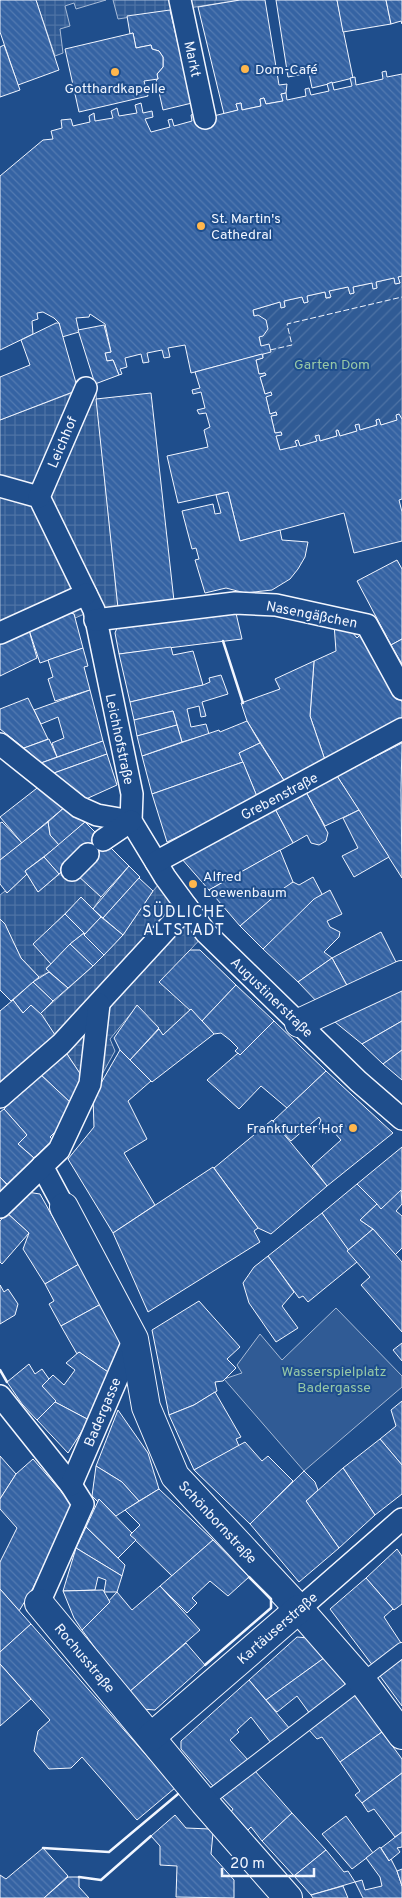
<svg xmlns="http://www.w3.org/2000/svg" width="402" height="1898" font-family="Overpass,sans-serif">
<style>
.built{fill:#305b95;stroke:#a8bbd7}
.garden{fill:url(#garden-furrows);stroke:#a8bbd7}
.plaza{fill:url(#plaza-grid);stroke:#a8bbd7}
.building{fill:url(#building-back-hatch);stroke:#f2f6ff}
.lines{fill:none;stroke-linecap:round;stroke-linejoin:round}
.service-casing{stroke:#f2f6ff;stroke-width:16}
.pedestrian-casing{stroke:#f2f6ff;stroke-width:24}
.minor-casing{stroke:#f2f6ff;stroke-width:30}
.service{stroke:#1f4e8c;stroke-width:14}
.pedestrian{stroke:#1f4e8c;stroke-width:21}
.minor{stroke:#1f4e8c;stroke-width:28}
.fence{stroke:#f2f6ff;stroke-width:1;stroke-dasharray:6 2.5;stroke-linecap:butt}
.wall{stroke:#f2f6ff;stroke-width:2.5}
.poi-dot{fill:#ffb74d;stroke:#1f4e8c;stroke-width:2}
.labels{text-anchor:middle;stroke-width:4;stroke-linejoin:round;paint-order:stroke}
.street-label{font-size:14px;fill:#f2f6ff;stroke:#1f4e8c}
.poi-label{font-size:14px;fill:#f2f6ff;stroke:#1f4e8c;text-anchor:start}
.park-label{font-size:14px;fill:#97c8a6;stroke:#1f4e8c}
.quarter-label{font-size:16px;letter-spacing:1px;fill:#f2f6ff;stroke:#1f4e8c}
</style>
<defs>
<pattern id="garden-furrows" width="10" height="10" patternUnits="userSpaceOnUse" patternTransform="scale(1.25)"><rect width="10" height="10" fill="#305b95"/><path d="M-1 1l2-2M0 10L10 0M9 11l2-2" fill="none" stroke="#4e73a5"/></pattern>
<pattern id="plaza-grid" width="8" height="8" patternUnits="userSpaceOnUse" patternTransform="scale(1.25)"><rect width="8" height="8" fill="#305b95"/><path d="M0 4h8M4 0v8" fill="none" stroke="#4e73a5"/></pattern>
<pattern id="building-back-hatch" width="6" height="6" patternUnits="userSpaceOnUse" patternTransform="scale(1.25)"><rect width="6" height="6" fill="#3563a3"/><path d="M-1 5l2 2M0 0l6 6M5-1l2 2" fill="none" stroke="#537ab1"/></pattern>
</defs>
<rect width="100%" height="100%" fill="#1f4e8c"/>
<!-- built -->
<path class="built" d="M336,1308L402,1376V1387L304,1471L224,1379L242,1373L237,1365L260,1334L282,1360Z"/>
<!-- garden -->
<path class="garden" d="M402,276V419L381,425L379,419L376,420L377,425L360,430L359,425L357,431L340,436L338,430H336L337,436L320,441L319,435L316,436L317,441L300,446L298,440L296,441L297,446L280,450L276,436L282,434L281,432L275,433L271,416L277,415L276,412L270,414L266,397L271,392L265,394L260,377L266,375L265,373L259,374L256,360L263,358V354L253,310L280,302L285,307L284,301L302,297L304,303L308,302L307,296L325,292L326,298H330L329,291L348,287L350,294L354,293L353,287L372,283L374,289L377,288L376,282L394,278L396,284L400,283L398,277Z"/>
<!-- plaza -->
<g class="plaza">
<path d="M36,0H106L76,9L74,3L65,6L70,26L60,29L63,53L55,56Z"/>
<path d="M113,0H240L118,19Z"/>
<path d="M95,384L118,608L94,610L75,618L74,614L71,613L0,641V420Z"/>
<path d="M69,866L101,897L93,909L81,898L34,944L51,964L46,968L49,972L39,977L21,958L5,925L0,919V895L5,891L7,893L27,874L38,892Z"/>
<path d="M165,877L206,933L190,950L191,1009L163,1035L137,1006L110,1039L115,1051L94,1089L81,1075L40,1014L93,966L123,935L153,891Z"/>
</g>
<!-- building -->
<g class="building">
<path d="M0,0H36L59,70L18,85L0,32Z"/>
<path d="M240,0H265L279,85L287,84L286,93L281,94L283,101L266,104L264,98L260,99L261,106L242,110L241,103L236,104L238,110L224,114L198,7Z"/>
<path d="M276,0H337L353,78L312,88L309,73L288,77Z"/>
<path d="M337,0H386L391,24L343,32Z"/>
<path d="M386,0H402V24L401,21L391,24Z"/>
<path d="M170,10L192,103L163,110L156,79H158L157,74L163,67V57L159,51L152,49L151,45L136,48L133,33L130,34L127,16Z"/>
<path d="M133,33L136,48L151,45L152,49L159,51L163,57V67L157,74L158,79L144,81L148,96L79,112L65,49Z"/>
<path d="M4,45L20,90L0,97V47Z"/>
<path d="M386,71L387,77L402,74V276L398,277L400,283L395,284L394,278L376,282L377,288L373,289L372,283L353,287L354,293L350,294L348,287L329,291L331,297L326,298L325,292L307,296L308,302L304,303L302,297L284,301L285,307L281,308L280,302L253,310L254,316L258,315L266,320L268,329L263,336L259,337L261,346L269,344L271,352L191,373L185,345L168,348L170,357L164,358L162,350L147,353L149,362L143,363L141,354L125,358L127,367L120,369L122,374L119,375L113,360L107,361L105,353L111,352L105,324L90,314L89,317L76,318L79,332L62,337L59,323L54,318L43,312L37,313L38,319L32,321L33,334L0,350V176L43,140L53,139L51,131L62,128L61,120L71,119L73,126L77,125L90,122L89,116L94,113L95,121L113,118L111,111L117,108L119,116L137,113L135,105L141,103L143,113L152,111L153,117L145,119L151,132L170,127L168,120L172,119L174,126L192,121L191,115L195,113L197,120L238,110L236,104L241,103L242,110L261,106L260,99L264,98L266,104L283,101L281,94L286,93L287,100L306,96L305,89L309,88L311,95L329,91L327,84L332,82L334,90L352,86L350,78L355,77L356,85L383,79L382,72Z"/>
<path d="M56,323H59L78,390L0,420V377L30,365L21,340Z"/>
<path d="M104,325L111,352L105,353L107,361L113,360L119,375L95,384L78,330Z"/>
<path d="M262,354L263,358L256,360L259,374L265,373L266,375L260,377L265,394L271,392L272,395L266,397L270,414L276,412L277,415L271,416L275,433L281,432L282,435L276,436L280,450L297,446L295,441L298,440L300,446L317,441L315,436L319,435L320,441L337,436L336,431L338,430L340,436L357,431L355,425L359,424L360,430L377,425L376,420L379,419L381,425L397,420L396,415L399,414L402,419V499L399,500L402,512V541L354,553L344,513L240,541L228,492L178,503L167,456L208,447L204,430L210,427L206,413L199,414L197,410L205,408L201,392L193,394L192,390L200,388L195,372Z"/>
<path d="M151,393L174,601L118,608L96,399Z"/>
<path d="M228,492L240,541L280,530L282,540L308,542L305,557L298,569L290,579L272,590L245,593L226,588L205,593L195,560L199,559L196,548L192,549L182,511L213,504L215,514L221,513L216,495Z"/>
<path d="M397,560L402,569V639L391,645L357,581Z"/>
<path d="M235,609L242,639L119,654L115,633L117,628L123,625Z"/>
<path d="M71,613L74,614L83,648L40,663L28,627Z"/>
<path d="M334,624L348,627L357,638L363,632L402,702V719L325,760L310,716L314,661L336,651Z"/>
<path d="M28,627L37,658L0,676V641Z"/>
<path d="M402,639V664L391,645Z"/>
<path d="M171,647L173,655L193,651L203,685L130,702L119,654Z"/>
<path d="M83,648L88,666L84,667L90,690L55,701L48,679L53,677L48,660Z"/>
<path d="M314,661L310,716L325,760L285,782L247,721L241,703L280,689L275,679Z"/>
<path d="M221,675L228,694L202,702L206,716L201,717L199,706L187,709L191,727L206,724L209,734L182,742L173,711L134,720L130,702L203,685L210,682L209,678Z"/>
<path d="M90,690L103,741L57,757L52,743L64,738L58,717L41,724L34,710Z"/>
<path d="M28,698L48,739L24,748L0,729V709Z"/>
<path d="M173,711L177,725L137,736L134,720Z"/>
<path d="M247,721L260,743L239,753L243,762L152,794L142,756L219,730L220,732Z"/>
<path d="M177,725L182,742L142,756L137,736Z"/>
<path d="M49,739L57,757L41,763L24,748Z"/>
<path d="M103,741L107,754L54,773L41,763Z"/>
<path d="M260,743L285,782L258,799L239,753Z"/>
<path d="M402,743L401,790L402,878L337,776Z"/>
<path d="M107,754L117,785L86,799L54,773Z"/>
<path d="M243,762L258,799L167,842L152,794Z"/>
<path d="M337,776L359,810L325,826L306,792Z"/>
<path d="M41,785L66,806L22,843L0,817Z"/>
<path d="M306,792L328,833L326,841L319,845L311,843L307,835L293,843L274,807Z"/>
<path d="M66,806L85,822L59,845L50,835L48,822Z"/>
<path d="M274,807L293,843L209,890L181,858Z"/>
<path d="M359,810L389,857L354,877L342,856L358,848L343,818Z"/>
<path d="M2,822L22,843L0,860V823Z"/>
<path d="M48,822L50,835L59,845L25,871L27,874L7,893L0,884V860Z"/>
<path d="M85,822L100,837L59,874L44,857Z"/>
<path d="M100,837L129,866L101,897L76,874L86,851Z"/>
<path d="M280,850L293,882L240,926L209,890Z"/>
<path d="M44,857L59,874L38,892L25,871Z"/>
<path d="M129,866L140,877L103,918L93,909Z"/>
<path d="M313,877L322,894L263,949L240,926L284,888L293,882L299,885Z"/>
<path d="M139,878L153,891L123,935L103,918Z"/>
<path d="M330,890L342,914L327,921L330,927L340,932L339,937L324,952L332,958L298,982L263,949L314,899Z"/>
<path d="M81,897L101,917L85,934L65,914Z"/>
<path d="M65,914L84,933L70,944L51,964L33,944Z"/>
<path d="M101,917L123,935L104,955L84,935Z"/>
<path d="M0,919L5,924L21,958L39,977L11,1001L0,990Z"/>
<path d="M381,932L399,968L350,991L332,958Z"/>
<path d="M84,933V935L104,955L93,966L70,944Z"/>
<path d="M70,944L93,966L68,988L46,969Z"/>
<path d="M190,950H200L236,985L202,1021L159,982Z"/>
<path d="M332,958L350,991L322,1007L298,982Z"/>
<path d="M49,972L68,988L53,1001L33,982Z"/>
<path d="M402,981V1021L362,1044L335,1022L336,1014Z"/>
<path d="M33,982L53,1001L40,1014L31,1005L23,1013L13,1000Z"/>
<path d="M236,985L274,1021L240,1055L235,1051L238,1048L230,1040L221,1033L214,1034L202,1021Z"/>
<path d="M13,1000L23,1013L31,1005L42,1015L57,1038L0,1090V1011Z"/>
<path d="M137,1005L159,1028L130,1060L120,1050L114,1038Z"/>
<path d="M191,1009L214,1034L152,1082L130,1060L159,1029L163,1035Z"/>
<path d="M274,1021L326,1071L287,1108L261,1086L239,1109L207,1080L238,1053L240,1055Z"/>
<path d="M402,1021V1050L383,1064L362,1044Z"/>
<path d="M120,1050L151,1081L128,1101L147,1139L124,1153L155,1205L113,1233L68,1159L94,1127L93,1097Z"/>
<path d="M402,1050V1080L383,1064Z"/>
<path d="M65,1051L81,1075L73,1105L40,1074Z"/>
<path d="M326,1071L393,1133L327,1186L312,1166L341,1140L332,1130L328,1133H323L318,1127L321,1120L319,1117L291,1141L273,1121Z"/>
<path d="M40,1074L73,1105L62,1116L66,1121L50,1137L53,1140L34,1158L18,1144L27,1135L4,1109Z"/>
<path d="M4,1109L27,1135L18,1144L34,1158L8,1185L0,1177V1112Z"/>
<path d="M272,1120L327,1186L271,1234L258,1228L214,1168Z"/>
<path d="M402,1147V1191L381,1209L357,1184Z"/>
<path d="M213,1167L258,1228L254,1231L260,1242L148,1312L113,1233Z"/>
<path d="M0,1177L9,1187L0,1196Z"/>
<path d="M357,1184L377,1204L360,1220L373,1229L347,1251L322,1213Z"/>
<path d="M401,1190L402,1204L396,1211L402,1216V1248L395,1255L373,1229L360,1220L377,1204L381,1209Z"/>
<path d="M27,1192L40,1194L79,1264L45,1284L23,1249L29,1233L6,1212Z"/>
<path d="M7,1213L29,1233L2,1264L0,1262V1221Z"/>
<path d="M322,1213L357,1262L308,1302L303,1296L299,1298L268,1256Z"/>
<path d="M373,1229L402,1262V1332L361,1285L370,1277L347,1251Z"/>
<path d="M268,1256L294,1292L282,1306L298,1328L276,1342L249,1303L243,1283L254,1267Z"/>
<path d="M79,1264L101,1304L61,1326L49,1304L54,1301L45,1284Z"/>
<path d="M0,1285L4,1292L8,1289L18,1304L15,1315L0,1324Z"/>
<path d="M199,1301L240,1347L227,1359L236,1368L223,1381L215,1382L217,1391L194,1405L169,1415L152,1330Z"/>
<path d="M101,1304L119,1334V1341L120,1346L108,1372L79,1352L77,1354L61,1326Z"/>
<path d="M402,1343V1361L393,1350Z"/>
<path d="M79,1352L108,1372L89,1420L55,1402L42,1386L53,1375L64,1385L75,1370L66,1363Z"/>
<path d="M29,1364L35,1374L42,1369L49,1379L42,1386L56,1401L37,1420L22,1404L7,1382Z"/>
<path d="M215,1392L241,1437L236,1439L239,1446L194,1470L169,1415L194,1405Z"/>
<path d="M402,1401V1465L380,1439L396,1426L391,1410Z"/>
<path d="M55,1402L89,1420L68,1453L37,1420Z"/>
<path d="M118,1410L148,1453L159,1489L139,1501L122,1482L96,1466Z"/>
<path d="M380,1439L402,1465V1494L375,1515L343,1468Z"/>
<path d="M245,1442L262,1461L268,1456L293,1481L250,1524L194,1470Z"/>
<path d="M0,1456L16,1474L0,1499Z"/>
<path d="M33,1459L73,1505L33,1588L19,1611L0,1589V1562L17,1528L0,1509V1499L16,1474Z"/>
<path d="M96,1466L122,1482L139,1501L116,1516L99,1499L98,1502L92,1496Z"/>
<path d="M343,1468L375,1515L339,1548L306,1501Z"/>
<path d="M304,1471L315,1482L318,1490L306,1501L339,1548L299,1582L250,1524Z"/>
<path d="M159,1489L213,1540L172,1576L130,1535L140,1525L125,1510Z"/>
<path d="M99,1499L132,1533L130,1535L136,1540L118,1558L86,1527Z"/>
<path d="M86,1527L125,1565L122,1576L76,1548Z"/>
<path d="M213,1540L249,1577L228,1596L210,1581L192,1598L197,1603L187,1613L160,1586Z"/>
<path d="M76,1548L122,1576L117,1592H104L106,1580L98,1577L95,1590L63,1591Z"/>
<path d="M397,1549L402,1556V1604L394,1610L366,1578Z"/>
<path d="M366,1578L393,1609L384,1617L401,1643L373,1666L330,1609Z"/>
<path d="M160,1586L200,1630L128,1693L82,1630L117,1592L132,1610Z"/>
<path d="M0,1589L31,1624L0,1652Z"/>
<path d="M103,1590L110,1602L82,1630L74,1618L63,1591Z"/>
<path d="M31,1624L175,1788L137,1820L82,1757L71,1768L49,1769L34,1751L38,1731L50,1720L0,1664V1652Z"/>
<path d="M297,1637L308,1638L324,1658L266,1700L249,1680Z"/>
<path d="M186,1643L205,1665L155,1710L142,1709L128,1693Z"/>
<path d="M324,1658L347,1686L310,1714L297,1696L277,1712L266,1700Z"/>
<path d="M402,1659V1706L380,1676Z"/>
<path d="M0,1664L31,1699L0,1726Z"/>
<path d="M249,1680L290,1729L271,1743L251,1717L237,1730L239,1732L230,1740L248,1760L213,1786L181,1749V1741Z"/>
<path d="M355,1694L382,1732L340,1762L322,1737L317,1739L309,1730Z"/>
<path d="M382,1732L402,1759V1773L362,1803L355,1795L360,1791L340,1762Z"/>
<path d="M255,1771L292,1813L262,1841L251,1827L248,1830L231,1812L233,1809L222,1797Z"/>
<path d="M402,1773V1832L395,1837L374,1809L368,1812L362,1803Z"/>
<path d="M292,1813L326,1850L294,1876L262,1841Z"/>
<path d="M175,1815L186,1828L210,1829L213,1833L211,1854L234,1880V1898L176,1897L177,1866L160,1865V1846L151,1836Z"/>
<path d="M346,1816L373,1853L352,1869L322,1834Z"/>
<path d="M402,1832V1847L397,1848L400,1852L389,1861L381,1848Z"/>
<path d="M380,1847L389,1861L391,1859L397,1871L402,1886V1898H363L355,1882L362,1880L365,1890L382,1886L380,1877L366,1858Z"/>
<path d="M43,1848L68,1876L44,1898H0V1875L6,1879Z"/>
<path d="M326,1850L344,1872L348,1871L355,1882L311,1895L294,1876Z"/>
<path d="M402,1869V1886L397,1871Z"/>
<path d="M68,1877H79V1887L89,1898H44Z"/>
<path d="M343,1886L348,1898H313L311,1895Z"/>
</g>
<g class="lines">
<defs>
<path id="service" d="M204,1802L402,1650"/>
<g id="pedestrian">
<path d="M180,0L205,118"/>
<path d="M0,486L39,497L94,610L132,794L131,821L165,877L206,933L358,1081L402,1119"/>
<path d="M39,497L86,388"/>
<path d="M95,620L235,603L276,605L367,625L402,689"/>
<path d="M0,633L86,594"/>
<path d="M0,744L79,807L97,815L131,821"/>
<path d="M103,840L131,821"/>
<path d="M156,862L402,729"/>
<path d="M72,870L88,854"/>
<path d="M0,1097L61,1044L187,907"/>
<path d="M42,1166L64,1207"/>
<path d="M0,1207L59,1150L90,1084L99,1004"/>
<path d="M0,1396L71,1485L83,1504L39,1603"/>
<path d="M71,1485L134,1339"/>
<path d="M299,1609L402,1519"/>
</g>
<g id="minor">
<path d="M299,1023L402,975"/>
<path d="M64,1207L134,1339L146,1407L175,1476L299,1609L362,1681L402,1735"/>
<path d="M39,1603L204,1802L288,1898"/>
<path d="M151,1737L299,1609"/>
</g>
</defs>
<!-- service casing -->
<use href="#service" class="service-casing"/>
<!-- pedestrian casing -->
<use href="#pedestrian" class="pedestrian-casing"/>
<!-- minor casing -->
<use href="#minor" class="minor-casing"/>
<!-- service -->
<use href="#service" class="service"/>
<!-- pedestrian -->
<use href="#pedestrian" class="pedestrian"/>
<!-- minor -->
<use href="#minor" class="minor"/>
<!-- fence -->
<path class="fence" d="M270,350L292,345L287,324L402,297"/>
<!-- wall -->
<g class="wall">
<path d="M223,641L243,703"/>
<path d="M0,1370L7,1382"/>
<path d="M205,1665L271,1608V1599L249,1577"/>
<path d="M43,1848L109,1852L178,1794"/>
<path d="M79,1877L101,1880L151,1836"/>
</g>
</g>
<!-- markers -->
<g class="poi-dot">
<circle cx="245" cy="69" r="5"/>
<circle cx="115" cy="72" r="5"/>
<circle cx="201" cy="226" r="5"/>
<circle cx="193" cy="884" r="5"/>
<circle cx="353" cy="1128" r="5"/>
</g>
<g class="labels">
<!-- street labels -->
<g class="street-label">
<text transform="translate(193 59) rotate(78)" y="5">Markt</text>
<text transform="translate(62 442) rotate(-67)" y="5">Leichhof</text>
<text transform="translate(312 614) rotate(11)" y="5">Nasengäßchen</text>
<text transform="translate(120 739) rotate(78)" y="5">Leichhofstraße</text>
<text transform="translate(279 796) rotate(-28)" y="5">Grebenstraße</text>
<text transform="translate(272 997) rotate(44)" y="5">Augustinerstraße</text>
<text transform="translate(102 1412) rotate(-67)" y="5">Badergasse</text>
<text transform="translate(218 1522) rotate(47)" y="5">Schönbornstraße</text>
<text transform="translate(277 1628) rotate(-41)" y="5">Kartäuserstraße</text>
<text transform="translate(85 1658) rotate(50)" y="5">Rochusstraße</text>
</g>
<!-- poi labels -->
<g class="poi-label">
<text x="255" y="74">Dom-Café</text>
<text x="115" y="93" text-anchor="middle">Gotthardkapelle</text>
<text x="211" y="223">St. Martin's<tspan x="211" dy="16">Cathedral</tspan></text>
<text x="203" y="881">Alfred<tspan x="203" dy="16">Loewenbaum</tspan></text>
<text x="343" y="1133" text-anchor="end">Frankfurter Hof</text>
</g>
<!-- park labels -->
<g class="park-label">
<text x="332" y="369">Garten Dom</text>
<text x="334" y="1376">Wasserspielplatz<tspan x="334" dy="16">Badergasse</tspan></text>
</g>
<!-- quarter labels -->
<g class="quarter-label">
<text x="184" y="917">SÜDLICHE<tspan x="184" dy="18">ALTSTADT</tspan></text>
</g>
</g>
<!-- scale -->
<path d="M222 1868v8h92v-8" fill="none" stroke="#f2f6ff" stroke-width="2.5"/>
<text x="230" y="1868" font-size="15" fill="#f2f6ff" stroke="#1f4e8c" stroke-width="4" paint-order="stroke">20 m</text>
</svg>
